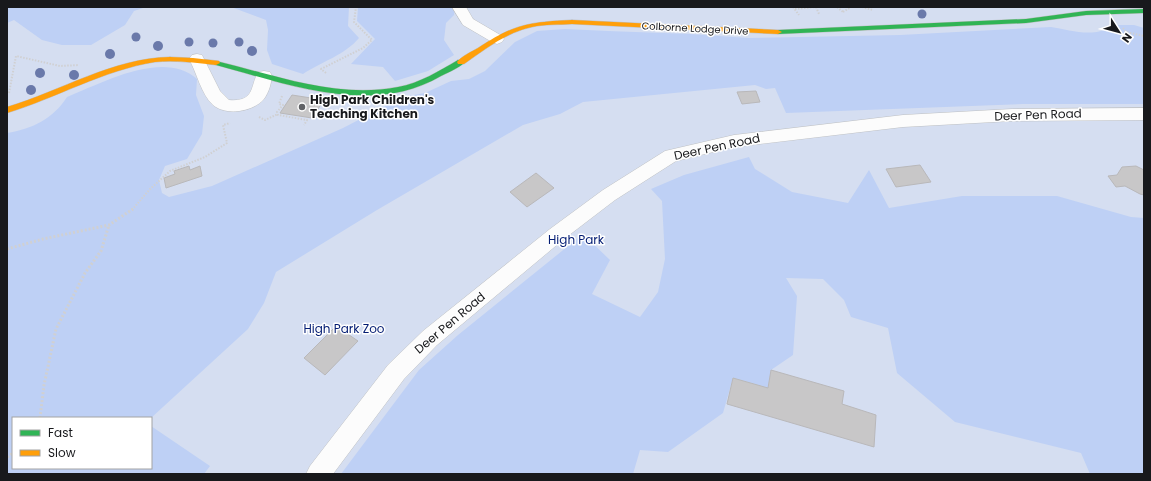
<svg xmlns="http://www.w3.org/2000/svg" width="1151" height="481" font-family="Poppins,sans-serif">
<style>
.green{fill:#d5def1;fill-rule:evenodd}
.forest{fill:#bed0f5}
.building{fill:#c8c7c8;stroke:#b9b8ba}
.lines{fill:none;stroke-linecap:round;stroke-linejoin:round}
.street-casing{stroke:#bfc1c3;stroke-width:1}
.fast-casing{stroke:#bfc1c3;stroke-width:1}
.slow-casing{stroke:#bfc1c3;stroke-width:1}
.path-far1{stroke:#d0d0d2;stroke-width:2;stroke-dasharray:1.5 1.5;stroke-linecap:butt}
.path{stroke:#d0d0d2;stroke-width:3;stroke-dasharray:2 2;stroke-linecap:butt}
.street{fill:#fcfcfc;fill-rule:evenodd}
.fast{fill:#30b455;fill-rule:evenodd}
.slow{fill:#ff9f0a;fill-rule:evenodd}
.tree{fill:#6a79aa}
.poi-dot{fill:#616266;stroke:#fff;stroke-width:1.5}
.labels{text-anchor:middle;stroke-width:3;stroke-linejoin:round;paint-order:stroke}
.far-street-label{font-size:10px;fill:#18191c;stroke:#fff}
.poi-label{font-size:12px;font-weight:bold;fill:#18191c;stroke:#fff;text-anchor:start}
.street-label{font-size:12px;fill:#18191c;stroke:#fff}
.park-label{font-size:12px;fill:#031c73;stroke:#fff}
</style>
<rect width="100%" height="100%" fill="#e8eaee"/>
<!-- green -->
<path class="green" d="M7,7H1144V474H7ZM13,418H151V468H13Z"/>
<!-- forest -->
<g class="forest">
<path d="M7,7H146L134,11L125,25L91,45H62L42,40L14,20L7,23Z"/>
<path d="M231,7H349L348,26L359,38C345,55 321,62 303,74L272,64L267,50L268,30L266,20Z"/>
<path d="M358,7H455L454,15L446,23L444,40L454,55L428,71L395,81L383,67L351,64L375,39L357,21Z"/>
<path d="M1112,25H1134L1144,28V104H1023L786,113L775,88L766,89L755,85L583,102L560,114L523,125L377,210L276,272L264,303L248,329L151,418H13V468H151V426L210,466L204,474H7V133C32,129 53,119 67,97C102,83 164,49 197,79L196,95L204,116L202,134L187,159L165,166L159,180L162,193L169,197L212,186L343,128L403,97L425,93L451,81L469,79L485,71L515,42L537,31L565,29L608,31L690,34L748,38L900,35L1051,27C1070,30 1096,39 1112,25Z"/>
<path d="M749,157L755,169L792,192L848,203L869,170L889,208L962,196H1057L1131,217L1144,218V474H1090L1081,453L955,422L897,373L888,328L851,317L844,300L823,279L786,278L797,296L793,355L771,370L768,388L733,378L723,413L668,452L640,450L633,474H341L419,370L458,335L583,234L610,260L592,294L640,317L658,292L665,259L662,201L651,189L684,175Z"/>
</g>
<!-- building -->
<g class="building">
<path d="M756,91L760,102L742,104L737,92Z"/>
<path d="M292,95L324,100L312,118L280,113Z"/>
<path d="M920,165L931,182L896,187L886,169Z"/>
<path d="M189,166L190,170L200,166L202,176L166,188L164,178L175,174L174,171Z"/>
<path d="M1136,166L1144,170V195L1140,194L1125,186L1116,187L1108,176L1117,175L1122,167Z"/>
<path d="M536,173L554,188L527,207L510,192Z"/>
<path d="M336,326L358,341L325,375L304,358Z"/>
<path d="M771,370L844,391L842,404L876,415L874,447L727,404L733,378L768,388Z"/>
</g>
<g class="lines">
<defs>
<g id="street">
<path d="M452,7H466L473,19L502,36L504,39L502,42L497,44L492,42L463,25Z"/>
<path d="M197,54L202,55L220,91L229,100C255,102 250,87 258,72L264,71L270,72L272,76C271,84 269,92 264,99C253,112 226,116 213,105C201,94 197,73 189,59L192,55Z"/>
<path d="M1144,108V120L1012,121L903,127L734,147L676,161L615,200L564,239L437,345L404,379L333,474H306L310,466L388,365L423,331L550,229L603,190L665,151L734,135L903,115L1012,109Z"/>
</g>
<g id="fast">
<path d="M1144,9V13L1086,15L1026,23L778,34L774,32L778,30L1026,19L1086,11Z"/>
<path d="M458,60H464L465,62C459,68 449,72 441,76C371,117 288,84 216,65L212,63L216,61C275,75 336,99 398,87C420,83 439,71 458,60Z"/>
</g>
<g id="slow">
<path d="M572,20L778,30L782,32L778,34L572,24C559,25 545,24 532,27C507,32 484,50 464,64H458L457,62C462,56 471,52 478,48C514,24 530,22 572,20Z"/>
<path d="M170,57L193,58L219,61L220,63L216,65C196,63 175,60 155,62C104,70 56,98 7,113V107C61,91 113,58 170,57Z"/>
</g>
</defs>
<!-- street casing -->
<use href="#street" class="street-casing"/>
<!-- fast casing -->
<use href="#fast" class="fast-casing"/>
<!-- slow casing -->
<use href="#slow" class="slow-casing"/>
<!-- path-far1 -->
<g class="path-far1">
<path d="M793,7L799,15"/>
<path d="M816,7L819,14"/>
<path d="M837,7L843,12"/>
<path d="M862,7L873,10"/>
<path d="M795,9L815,7"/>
<path d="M843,12L851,7"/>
<path d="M1123,28L1126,32L1144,36"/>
<path d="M326,73L321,69L363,48L372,40L354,22L356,7"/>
<path d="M9,93L16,56L60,66L79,65"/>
<path d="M282,96L279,104L283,105L277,112L278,115L307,120L304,125"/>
<path d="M259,117L265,120L278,114"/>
<path d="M132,210L150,189L170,171L205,157L227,143L223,125L230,123"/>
</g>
<!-- path -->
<g class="path">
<path d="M7,249L43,239L109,225L133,209"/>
<path d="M40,418L44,385L56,329L85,273L101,251L109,225"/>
<path d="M7,457L13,453"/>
</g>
<!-- street -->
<use href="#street" class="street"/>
<!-- fast -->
<use href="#fast" class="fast"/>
<!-- slow -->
<use href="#slow" class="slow"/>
</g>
<!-- trees -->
<g class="tree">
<circle cx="922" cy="14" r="4.5"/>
<circle cx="136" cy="37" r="4.5"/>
<circle cx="189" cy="42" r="4.5"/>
<circle cx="239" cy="42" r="4.5"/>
<circle cx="213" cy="43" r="4.5"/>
<circle cx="158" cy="46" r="5"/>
<circle cx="252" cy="51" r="5"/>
<circle cx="110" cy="54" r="5"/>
<circle cx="40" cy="73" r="5"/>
<circle cx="74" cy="75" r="5"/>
<circle cx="31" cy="90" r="5"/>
</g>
<!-- markers -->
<circle class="poi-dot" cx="302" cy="107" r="4"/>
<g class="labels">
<!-- far-street labels -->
<g class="far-street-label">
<text transform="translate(695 28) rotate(3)" y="4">Colborne Lodge Drive</text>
</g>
<!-- poi labels -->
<g class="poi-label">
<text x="310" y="104">High Park Children's<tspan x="310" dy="14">Teaching Kitchen</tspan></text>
</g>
<!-- street labels -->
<g class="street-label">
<text transform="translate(1038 115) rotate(-2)" y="4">Deer Pen Road</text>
<text transform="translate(717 147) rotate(-12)" y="4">Deer Pen Road</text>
<text transform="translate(450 323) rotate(-40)" y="4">Deer Pen Road</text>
</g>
<!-- park labels -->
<g class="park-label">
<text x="576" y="244">High Park</text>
<text x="344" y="333">High Park Zoo</text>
</g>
</g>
<!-- border -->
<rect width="1151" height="481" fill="none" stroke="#18191c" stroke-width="16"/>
<!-- legend -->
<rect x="12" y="417" width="140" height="52" fill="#ffffff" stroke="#a3a3a4"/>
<rect x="20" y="430" width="20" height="6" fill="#30b455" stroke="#a3a3a4"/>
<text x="48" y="437" font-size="12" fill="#18191c">Fast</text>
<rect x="20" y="450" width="20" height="6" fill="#ff9f0a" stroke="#a3a3a4"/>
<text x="48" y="457" font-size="12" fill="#18191c">Slow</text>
<!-- north arrow -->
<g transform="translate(1119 32) rotate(126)" stroke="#ffffff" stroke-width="3" paint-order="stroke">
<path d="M0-3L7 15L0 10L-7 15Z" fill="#18191c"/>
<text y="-6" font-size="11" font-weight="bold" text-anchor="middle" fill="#18191c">N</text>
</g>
</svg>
